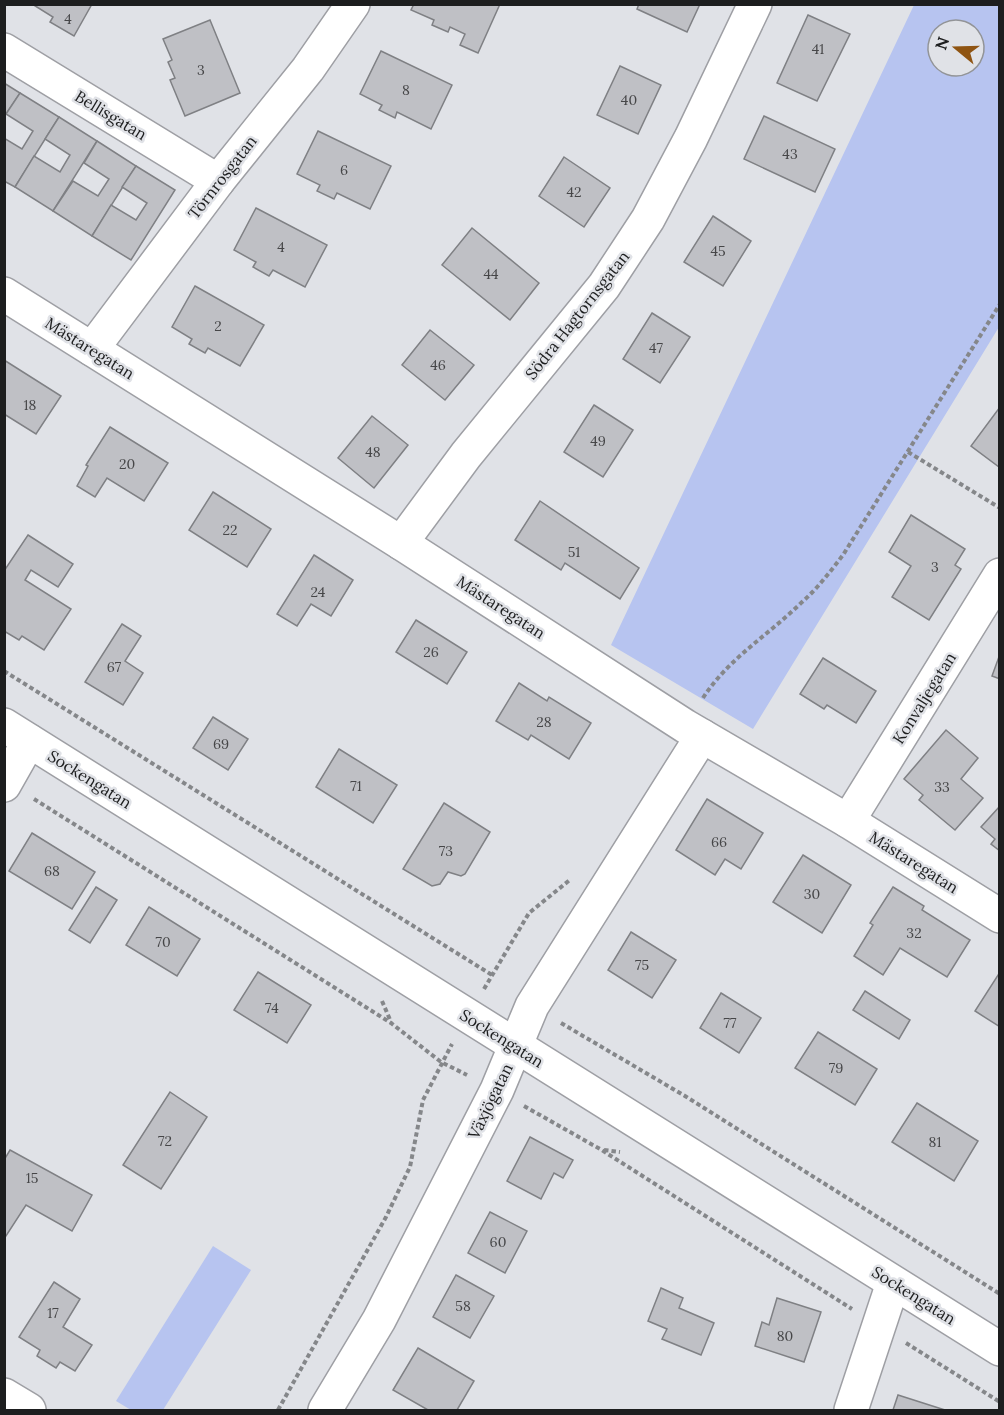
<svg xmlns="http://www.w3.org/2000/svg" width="1004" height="1415" font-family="Lora,serif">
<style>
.green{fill:#b7c4f0;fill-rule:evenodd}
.building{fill:#bfc0c5;stroke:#7f8084;stroke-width:1.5}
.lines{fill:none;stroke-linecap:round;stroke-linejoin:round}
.minor-casing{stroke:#9e9fa4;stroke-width:36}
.path{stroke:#85878a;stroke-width:4;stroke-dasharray:4.5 3;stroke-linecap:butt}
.minor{stroke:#fff;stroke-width:33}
.labels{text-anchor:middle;stroke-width:5;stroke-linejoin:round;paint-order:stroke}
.number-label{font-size:14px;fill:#464648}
.street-label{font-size:16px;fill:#1d1e1f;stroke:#e0e2e7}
</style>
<rect width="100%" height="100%" fill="#e0e2e7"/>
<!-- green -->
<g class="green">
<path d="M914,5H999V327L753,729L611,645ZM938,30H974V66H938Z"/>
<path d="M213,1246L251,1270L163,1410H131L116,1401Z"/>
</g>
<!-- building -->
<g class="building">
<path d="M32,4H92L74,36L50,22L53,17Z"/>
<path d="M414,4H500L478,53L460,45L465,34L450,27L448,32L432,25L434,20L411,10Z"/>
<path d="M639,4H700L687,32L637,9Z"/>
<path d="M808,15L850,34L817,101L777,83Z"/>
<path d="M210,20L240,93L185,116L170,80L175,78L168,62L172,60L163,39Z"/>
<path d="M381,51L452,85L431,129L397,112L395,118L379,110L382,105L360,94Z"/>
<path d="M620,66L661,85L638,134L597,115Z"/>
<path d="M4,83L20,93L4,117Z"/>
<path d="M20,93L59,117L15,187L4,181V138L22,149L33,131L6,114Z"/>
<path d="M764,116L835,149L815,192L744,159Z"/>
<path d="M59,117L97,141L53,211L15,187L34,156L60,172L70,155L45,139Z"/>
<path d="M318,131L391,166L370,209L337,193L334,199L317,191L320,185L297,174Z"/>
<path d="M97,141L136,166L92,236L53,211L73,181L98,196L109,179L84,163Z"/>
<path d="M564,157L610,188L584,227L539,196Z"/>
<path d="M136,166L175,190L131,260L92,236L111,205L136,220L147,203L122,187Z"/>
<path d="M256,208L327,245L305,287L273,270L269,276L253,267L256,262L234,250Z"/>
<path d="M713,216L751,241L723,286L684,262Z"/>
<path d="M472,228L539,283L510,320L442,265Z"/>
<path d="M195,286L264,325L240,366L208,348L205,353L189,344L192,339L172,327Z"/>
<path d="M652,313L690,337L660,383L623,359Z"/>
<path d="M430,330L474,365L445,400L402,365Z"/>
<path d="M4,360L61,396L36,434L4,414Z"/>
<path d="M594,405L633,430L603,477L564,452Z"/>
<path d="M1000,407V467H999L971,446Z"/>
<path d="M372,416L408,445L374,488L338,458Z"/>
<path d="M110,427L168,463L144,501L107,478L95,497L77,486L88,466L86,465Z"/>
<path d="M213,492L271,529L247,567L189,530Z"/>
<path d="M540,501L639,568L620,599L565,563L561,570L515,540Z"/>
<path d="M911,515L965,549L955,565L961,569L929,620L892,597L911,566L889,552Z"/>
<path d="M28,535L73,564L58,587L31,570L25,580L71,609L44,650L22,636L19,640L4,631V571Z"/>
<path d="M314,555L353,580L331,616L311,604L297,626L277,614Z"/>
<path d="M416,620L467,652L447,684L396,652Z"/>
<path d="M122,624L141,636L125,661L143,673L123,705L85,682Z"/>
<path d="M1000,654V679L992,676Z"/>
<path d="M823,658L876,691L856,723L827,705L824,709L800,694Z"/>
<path d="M519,683L547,701L549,697L591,723L569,759L531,735L528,740L496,721Z"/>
<path d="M213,717L248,739L228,770L193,748Z"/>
<path d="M946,730L978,758L961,779L983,798L955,830L919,800L923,795L904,779Z"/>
<path d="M339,749L397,785L373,823L316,787Z"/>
<path d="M707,799L763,833L741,869L725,859L715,875L676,850Z"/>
<path d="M444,803L490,832L465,874L461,876L448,872L440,884L432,886L403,869Z"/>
<path d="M1000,806V851L991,844L995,839L981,827Z"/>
<path d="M32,833L95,872L72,909L9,871Z"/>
<path d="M803,855L851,885L822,933L773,902Z"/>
<path d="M96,887L117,900L90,943L69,930Z"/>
<path d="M893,887L924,906L922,910L970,940L947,977L900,948L883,975L854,956L873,925L870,923Z"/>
<path d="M149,907L200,939L177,976L126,945Z"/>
<path d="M631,932L676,960L652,998L608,970Z"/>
<path d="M258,972L311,1005L287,1043L234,1010Z"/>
<path d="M1000,972V1027L975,1011Z"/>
<path d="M865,991L910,1020L899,1039L853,1010Z"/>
<path d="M721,993L761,1018L739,1053L700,1028Z"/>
<path d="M818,1032L877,1069L855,1105L795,1068Z"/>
<path d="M170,1092L207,1117L161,1189L123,1165Z"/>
<path d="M917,1103L978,1141L954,1181L892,1142Z"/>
<path d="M530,1137L573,1160L563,1178L554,1173L541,1199L507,1181Z"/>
<path d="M10,1150L92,1195L72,1231L26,1205L4,1239V1160Z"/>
<path d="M490,1212L527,1231L505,1273L468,1253Z"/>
<path d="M456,1275L494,1296L470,1338L433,1317Z"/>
<path d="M54,1282L80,1299L63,1327L92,1345L75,1371L60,1362L56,1368L37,1356L40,1350L19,1337Z"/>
<path d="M661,1288L683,1298L679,1308L714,1323L701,1355L662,1339L667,1329L648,1321Z"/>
<path d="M777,1298L821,1312L804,1362L755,1346L762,1322L769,1325Z"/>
<path d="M418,1348L474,1381L457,1410H428L393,1390Z"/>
<path d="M898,1395L945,1410H893Z"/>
</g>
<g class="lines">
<defs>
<g id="minor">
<path d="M4,50L218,181"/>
<path d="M4,294L401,543L685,726L848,821L1000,916"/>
<path d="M92,349L218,181L308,69L353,4"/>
<path d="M401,543L466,455L604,286L648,219L691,138L755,4"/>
<path d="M4,725L1000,1349"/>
<path d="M4,785L29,741"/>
<path d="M848,821L1000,575"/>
<path d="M4,1395L29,1410"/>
<path d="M325,1410L379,1320L497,1090L532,1006L702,736"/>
<path d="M851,1410L893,1283"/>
</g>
</defs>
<!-- minor casing -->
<use href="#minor" class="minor-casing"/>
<!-- path -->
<g class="path">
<path d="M908,452L1000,508"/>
<path d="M4,671L492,975"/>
<path d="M703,698C728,659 767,636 800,604C817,589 830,572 843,555L1000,304"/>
<path d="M34,799L391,1023L441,1062L467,1075"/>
<path d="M484,989L529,913L571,879"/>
<path d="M382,1001L391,1022"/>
<path d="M561,1023L685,1096L1000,1294"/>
<path d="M524,1106L600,1149L852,1309"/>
<path d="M604,1150L620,1152"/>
<path d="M906,1343L1000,1402"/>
<path d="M278,1410L386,1217L410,1167L423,1100L452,1044"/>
</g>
<!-- minor -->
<use href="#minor" class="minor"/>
</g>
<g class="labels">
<!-- number labels -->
<g class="number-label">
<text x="68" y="24">4</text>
<text x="818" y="54">41</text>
<text x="201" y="75">3</text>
<text x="406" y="95">8</text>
<text x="629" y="105">40</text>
<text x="790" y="159">43</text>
<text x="344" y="175">6</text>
<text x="574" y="197">42</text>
<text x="281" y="252">4</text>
<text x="718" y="256">45</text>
<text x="491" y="279">44</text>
<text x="218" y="331">2</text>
<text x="656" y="353">47</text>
<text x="438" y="370">46</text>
<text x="30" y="410">18</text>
<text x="598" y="446">49</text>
<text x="373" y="457">48</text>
<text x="127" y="469">20</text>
<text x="230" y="535">22</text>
<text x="574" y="557">51</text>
<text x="935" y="572">3</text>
<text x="318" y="597">24</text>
<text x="431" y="657">26</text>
<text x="114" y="672">67</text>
<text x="544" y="727">28</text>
<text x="221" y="749">69</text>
<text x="356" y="791">71</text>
<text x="942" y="792">33</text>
<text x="719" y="847">66</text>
<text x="446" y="856">73</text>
<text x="52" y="876">68</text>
<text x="812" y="899">30</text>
<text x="914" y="938">32</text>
<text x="163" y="947">70</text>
<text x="642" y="970">75</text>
<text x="272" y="1013">74</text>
<text x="730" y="1028">77</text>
<text x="836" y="1073">79</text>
<text x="165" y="1146">72</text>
<text x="935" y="1147">81</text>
<text x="32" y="1183">15</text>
<text x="498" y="1247">60</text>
<text x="463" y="1311">58</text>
<text x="53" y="1318">17</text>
<text x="785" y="1341">80</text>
</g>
<!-- street labels -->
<g class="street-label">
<text transform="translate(111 115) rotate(31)" y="6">Bellisgatan</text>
<text transform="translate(222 177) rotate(-52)" y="6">Törnrosgatan</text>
<text transform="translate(577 315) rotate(-52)" y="6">Södra Hagtornsgatan</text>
<text transform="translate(90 348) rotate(32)" y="6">Mästaregatan</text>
<text transform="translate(501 607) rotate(33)" y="6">Mästaregatan</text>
<text transform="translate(924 698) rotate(-58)" y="6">Konvaljegatan</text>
<text transform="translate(90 779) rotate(32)" y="6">Sockengatan</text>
<text transform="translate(914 862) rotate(32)" y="6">Mästaregatan</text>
<text transform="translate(502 1038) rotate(32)" y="6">Sockengatan</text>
<text transform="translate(490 1101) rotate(-64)" y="6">Växjögatan</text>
<text transform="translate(914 1295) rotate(32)" y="6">Sockengatan</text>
</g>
</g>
<!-- border -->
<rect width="1004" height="1415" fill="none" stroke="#1d1e1f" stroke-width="12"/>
<!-- north arrow -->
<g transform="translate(956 48) rotate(289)"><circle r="28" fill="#e0e2e7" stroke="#929497" stroke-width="1.5"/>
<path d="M0-4.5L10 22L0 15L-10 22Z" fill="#8f5412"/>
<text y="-9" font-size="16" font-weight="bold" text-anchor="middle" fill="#1d1e1f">N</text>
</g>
</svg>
